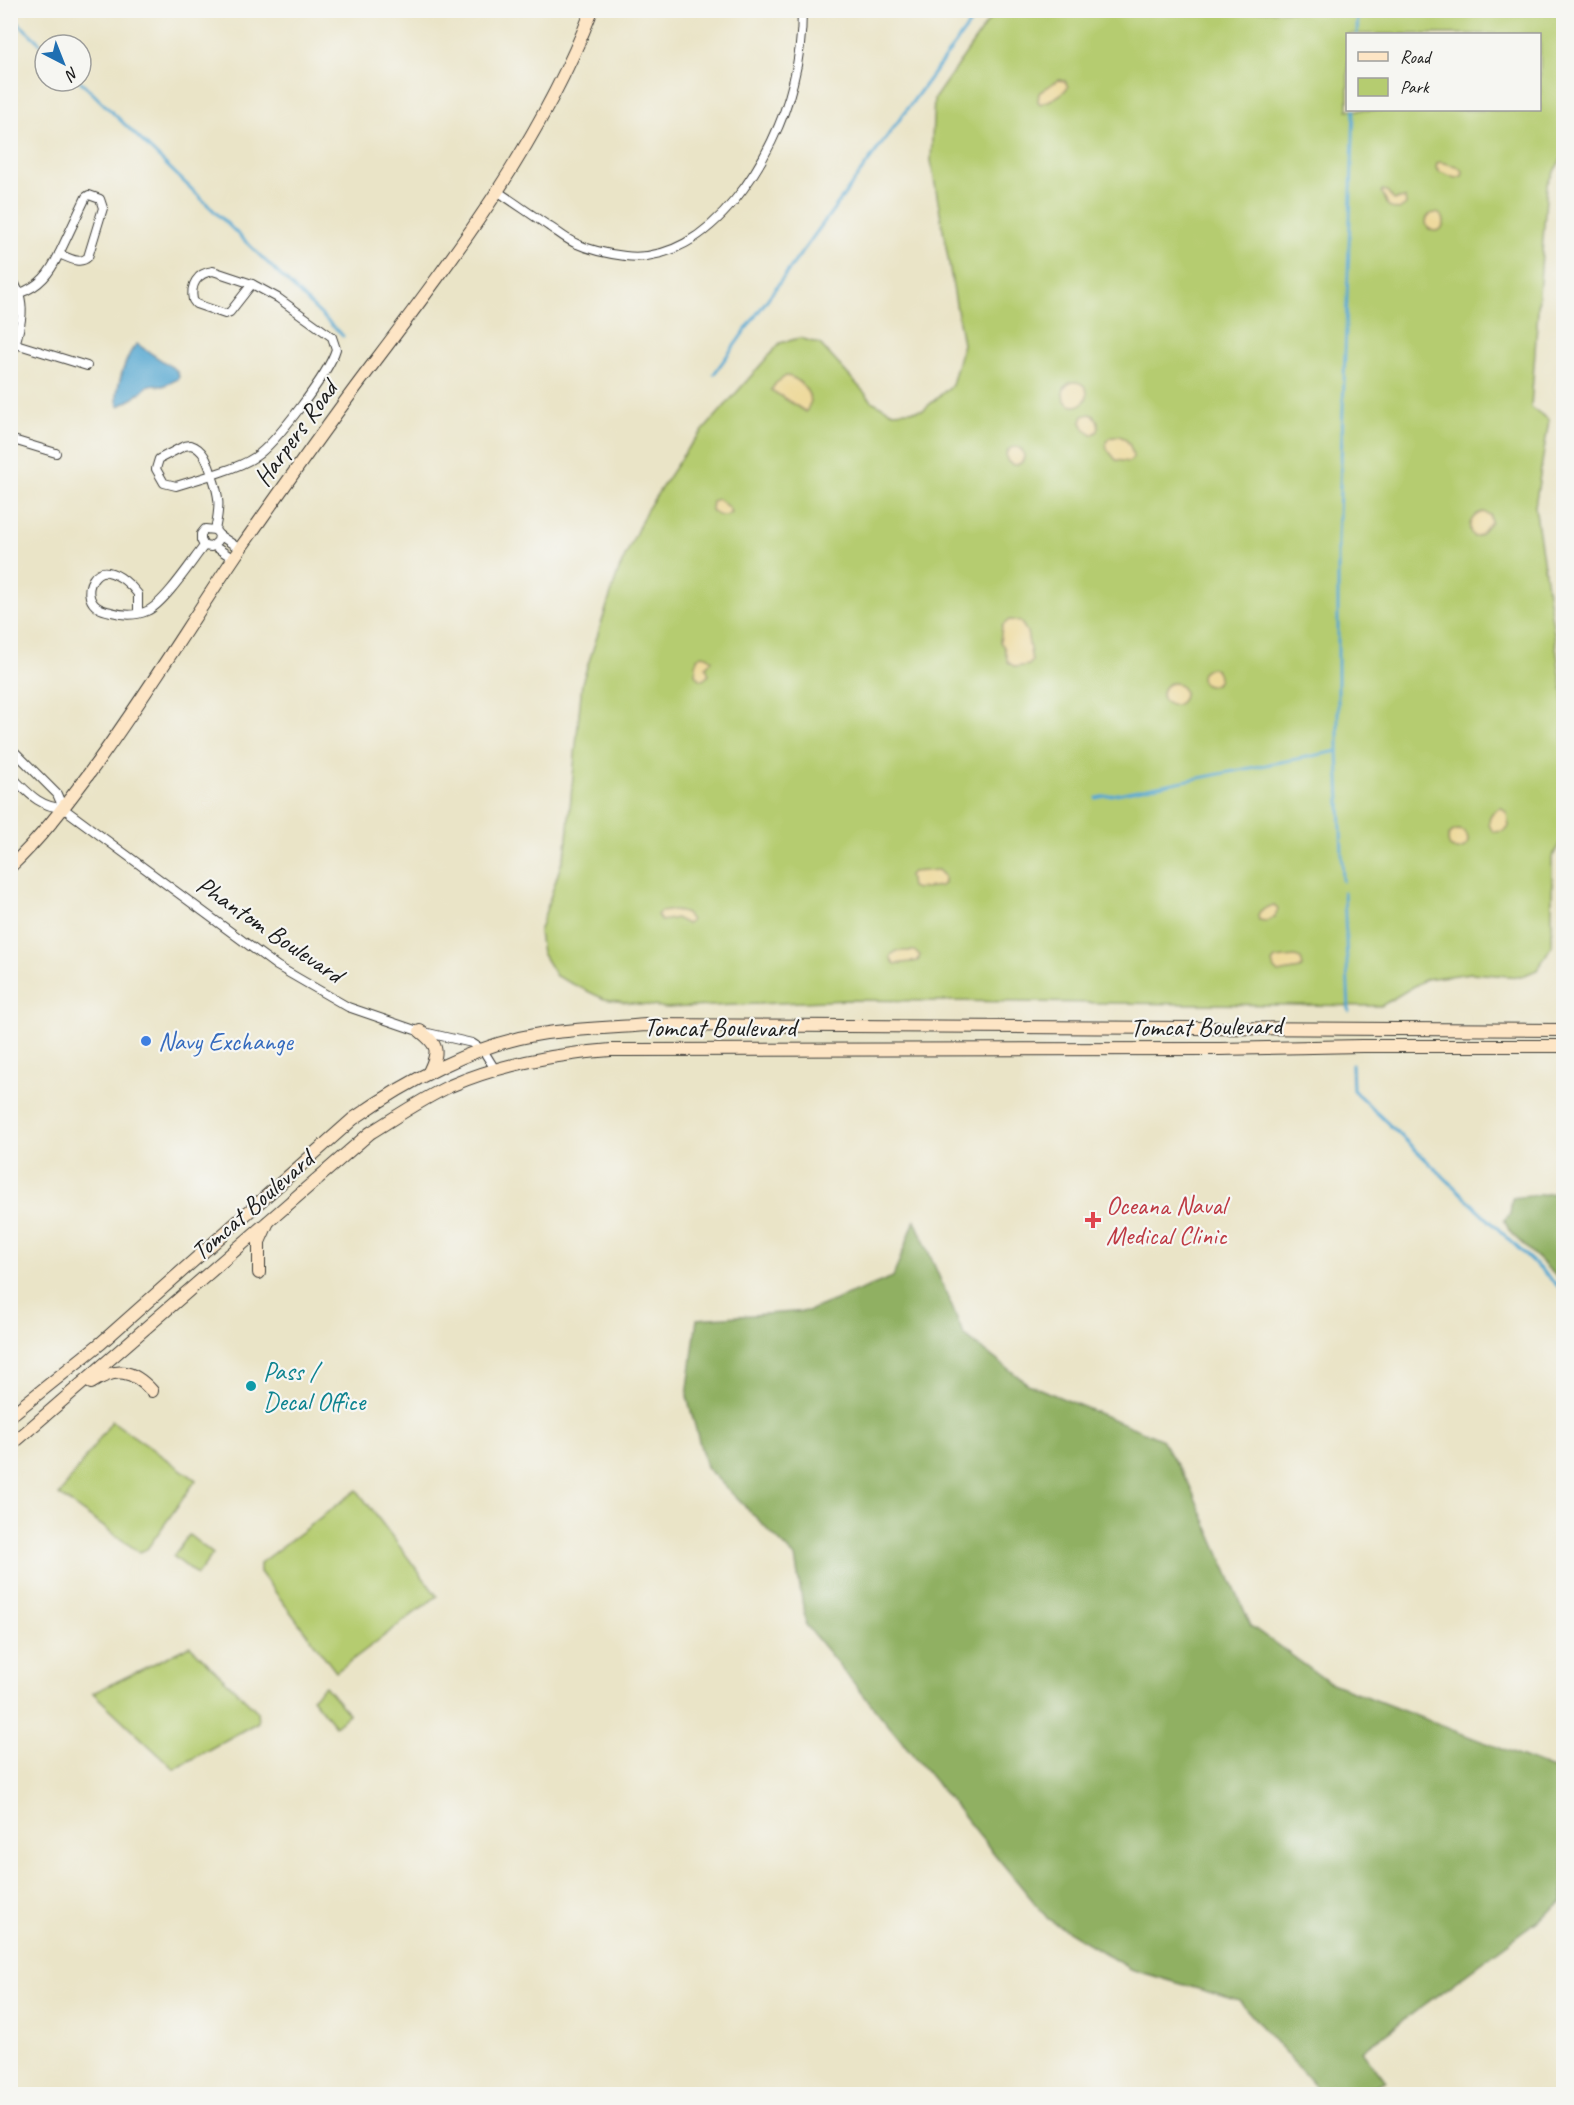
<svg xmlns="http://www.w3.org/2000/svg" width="1574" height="2105" font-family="Caveat,sans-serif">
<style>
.green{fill:#b5cc70;stroke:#687446;stroke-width:1.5;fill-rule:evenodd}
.forest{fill:#90b062;stroke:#56663f;stroke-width:1.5}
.sand{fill:#eeda9e;stroke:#857b5d;stroke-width:1.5}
.water{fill:#57a8d1;stroke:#3a6276;stroke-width:1.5}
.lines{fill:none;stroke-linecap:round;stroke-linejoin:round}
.stream{stroke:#57a8d1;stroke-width:3}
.street-casing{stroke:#3b3a36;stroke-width:10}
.secondary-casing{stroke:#3b3a36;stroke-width:14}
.street{stroke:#fff;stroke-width:8}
.secondary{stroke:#fde5c5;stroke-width:12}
.shop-dot{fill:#3f7fe0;stroke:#f6f6f2;stroke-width:2}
.health-dot{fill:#e0444e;stroke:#f6f6f2;stroke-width:2}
.culture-dot{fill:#0f9aa8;stroke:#f6f6f2;stroke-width:2}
.labels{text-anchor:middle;stroke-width:4.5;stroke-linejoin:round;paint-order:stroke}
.street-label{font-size:26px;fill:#1c1c1c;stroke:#f6f6f2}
.shop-label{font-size:26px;fill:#366cbe;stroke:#f6f6f2;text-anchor:start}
.health-label{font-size:26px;fill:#be3a42;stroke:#f6f6f2;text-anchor:start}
.culture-label{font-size:26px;fill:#0d838f;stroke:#f6f6f2;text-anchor:start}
</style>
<rect width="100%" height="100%" fill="#f6f6f2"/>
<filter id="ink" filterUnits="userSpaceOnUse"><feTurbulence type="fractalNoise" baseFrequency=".0167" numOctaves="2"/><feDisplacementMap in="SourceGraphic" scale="12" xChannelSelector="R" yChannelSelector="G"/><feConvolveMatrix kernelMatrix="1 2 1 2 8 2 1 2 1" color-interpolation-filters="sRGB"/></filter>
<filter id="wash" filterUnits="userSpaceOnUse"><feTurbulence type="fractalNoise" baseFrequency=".008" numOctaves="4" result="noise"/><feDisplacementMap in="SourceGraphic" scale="24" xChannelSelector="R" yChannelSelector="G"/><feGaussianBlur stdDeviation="1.35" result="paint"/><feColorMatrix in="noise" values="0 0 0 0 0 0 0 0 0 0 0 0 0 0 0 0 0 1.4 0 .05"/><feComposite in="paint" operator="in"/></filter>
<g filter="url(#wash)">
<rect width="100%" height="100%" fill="#eae4c7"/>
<!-- green -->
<g class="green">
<path d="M995,11H1563V156L1547,184L1531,407L1549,420L1535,506L1563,694L1564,835L1552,858V945L1537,970L1520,977L1471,973L1426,979L1381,1006L847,1000L666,1008L604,999L556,976L542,953L539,932L566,849L582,683L618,572L646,511L687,449L780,343L800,338L820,344L873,402L893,412L923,410L952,385L963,344L931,161L934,99ZM1348,34H1540V110H1348Z"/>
<path d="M112,1421L196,1480L147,1549L139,1552L59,1495Z"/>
<path d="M357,1490L437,1596L336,1672L260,1572V1563Z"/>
<path d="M189,1535L213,1554L197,1575L173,1556Z"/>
<path d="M190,1646L257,1711L258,1722L174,1769L93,1693Z"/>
<path d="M325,1686L349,1714L335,1726L312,1698Z"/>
</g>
<!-- forest -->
<g class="forest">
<path d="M1563,1192H1564L1563,1283L1510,1232L1504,1220L1510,1214L1512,1198Z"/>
<path d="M915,1220L964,1335L1028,1384L1161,1439L1189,1484L1251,1626L1327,1681L1563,1773V1902L1362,2051L1385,2081L1356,2094H1322L1239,2001L1130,1969L1048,1919L806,1625L795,1557L706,1467L687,1396L697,1319L808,1311L893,1277Z"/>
</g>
<!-- sand -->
<g class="sand">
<path d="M1058,80L1065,81L1068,87C1062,95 1050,101 1040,104L1038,101L1039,93Z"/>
<path d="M1440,162L1456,166L1463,171L1462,176L1456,178L1440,172L1436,168L1437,163Z"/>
<path d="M1382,191H1387L1394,200L1405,198L1406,205L1399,210C1382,208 1390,201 1381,192Z"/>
<circle cx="1435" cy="222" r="9"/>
<path d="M786,376C798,377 808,389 811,401L806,412L771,390L776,383Z"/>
<circle cx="1075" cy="394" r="12"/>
<path d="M1090,414C1097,416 1100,424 1098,431L1092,435L1084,428L1081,422L1083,416Z"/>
<path d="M1119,436C1129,439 1132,449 1133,458L1129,462L1116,460L1107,449L1106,442L1110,438Z"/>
<circle cx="1015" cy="456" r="9"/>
<path d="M718,499L729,508L731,513C723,519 717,515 711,510L712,501Z"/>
<path d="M1483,512L1490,515L1491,522L1480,535L1474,537C1465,528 1471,515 1483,512Z"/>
<path d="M1009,620L1020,621L1027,632L1032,661L1029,665L1015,667L1008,662L1004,647L1000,642L1002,626Z"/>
<path d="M702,655L707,656L712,660L706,667L709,675L703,680L699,679L695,674L697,658Z"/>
<circle cx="1210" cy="677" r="9"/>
<circle cx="1173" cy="694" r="11"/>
<path d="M1500,808H1502L1507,814L1509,826L1504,831L1494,832C1485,824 1489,812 1500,808Z"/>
<circle cx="1458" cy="840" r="10"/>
<path d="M938,870L944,876V883L941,886L916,889L911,887L909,875L912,872Z"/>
<path d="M1273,905L1277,907L1278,910L1274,918L1266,921L1259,920L1258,916L1260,911Z"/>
<path d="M674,910L686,914L691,920L689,923L687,924L676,918L661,921L657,915L661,911L662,912Z"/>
<path d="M914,951L920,955L918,961L895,964L891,959V955L897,951Z"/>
<path d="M1295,957L1301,959L1303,966L1300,969L1278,973L1274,969L1272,963L1275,959Z"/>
</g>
<!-- water -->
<path class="water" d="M137,344L176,370L179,376L178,379L163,386L149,385L134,398L119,406C112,396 127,352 137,344Z"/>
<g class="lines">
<!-- stream -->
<g class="stream">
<path d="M10,15L45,48"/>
<path d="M1357,34L1358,10"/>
<path d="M80,81L343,336"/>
<path d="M714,374L769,297L980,10"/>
<path d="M1096,798L1338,751"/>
<path d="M1343,881L1338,751V543L1354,110"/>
<path d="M1344,892L1349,1011"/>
<path d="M1352,1065L1353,1090L1564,1292"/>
</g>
</g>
</g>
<g filter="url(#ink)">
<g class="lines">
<defs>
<g id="street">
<path d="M497,191C515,203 532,215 550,227C558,232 567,240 577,244C592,251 609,254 625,256C711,266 776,154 793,83C799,60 802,34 802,10"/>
<path d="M89,195L100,199L103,208L88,257C80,265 69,258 59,254L86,197Z"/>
<path d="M213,271L252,284L230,312L225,314L196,304L193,300C190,285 197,273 213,271Z"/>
<path d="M10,277C31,303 19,332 10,361"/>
<path d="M20,293C40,286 50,273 59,254"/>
<path d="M16,344L87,366"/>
<path d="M10,439L56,453"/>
<path d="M191,445C204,449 208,463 212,475L176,486L164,483L156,469L159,459L184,446Z"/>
<path d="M215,530C220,506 220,498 212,475C227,470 242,466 255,457C276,443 329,373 336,349L332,337L278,298L252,284"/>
<path d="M219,535L240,549"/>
<path d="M204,546L211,547L218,541L219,535L215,530"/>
<path d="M204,546L201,540V534L205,529L215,530"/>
<path d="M214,546L234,559"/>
<path d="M138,613V594C131,585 119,574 108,572C95,569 87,586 90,597C93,607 101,610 111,612C122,615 136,616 147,611C164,604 192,561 204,546"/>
<path d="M10,747L57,794L63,808L277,966L348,1007L415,1030L472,1043L483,1050L496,1071"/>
<path d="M10,775C27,791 38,807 63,808"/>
</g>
<g id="secondary">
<path d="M10,867C40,839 64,807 88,775C143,701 190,622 242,546C283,488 324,429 367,372C453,258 540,145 592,10"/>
<path d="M420,1031C439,1046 439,1051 429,1072"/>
<path d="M259,1273V1242L268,1222"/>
<path d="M91,1383C116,1367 132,1369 152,1391"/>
<path d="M10,1416L101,1343L353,1119C406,1082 475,1044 540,1034C575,1029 611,1028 646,1025L1564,1030"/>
<path d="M10,1446L370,1133C396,1117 422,1099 450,1086C501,1064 556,1054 611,1050L1220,1049L1362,1046H1564"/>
</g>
</defs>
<!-- street casing -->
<use href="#street" class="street-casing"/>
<!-- secondary casing -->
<use href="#secondary" class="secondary-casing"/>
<!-- street -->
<use href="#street" class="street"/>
<!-- secondary -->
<use href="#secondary" class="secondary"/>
</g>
</g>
<!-- markers -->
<circle class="shop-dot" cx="146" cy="1041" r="6"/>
<path class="health-dot" d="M1090 1211h6v6h6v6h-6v6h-6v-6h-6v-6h6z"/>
<circle class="culture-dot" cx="251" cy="1386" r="6"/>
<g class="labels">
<!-- street labels -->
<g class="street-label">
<text transform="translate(295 433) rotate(-54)" y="9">Harpers Road</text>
<text transform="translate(270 929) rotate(34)" y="9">Phantom Boulevard</text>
<text transform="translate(1206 1026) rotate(-1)" y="9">Tomcat Boulevard</text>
<text x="720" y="1036">Tomcat Boulevard</text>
<text transform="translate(252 1205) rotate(-41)" y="9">Tomcat Boulevard</text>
</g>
<!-- shop labels -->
<g class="shop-label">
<text x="158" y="1050">Navy Exchange</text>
</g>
<!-- health labels -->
<g class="health-label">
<text x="1106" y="1214">Oceana Naval<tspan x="1106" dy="30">Medical Clinic</tspan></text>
</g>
<!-- culture labels -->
<g class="culture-label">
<text x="263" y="1380">Pass /<tspan x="263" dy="30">Decal Office</tspan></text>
</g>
</g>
<!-- margin -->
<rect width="1574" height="2105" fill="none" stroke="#f6f6f2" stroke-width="36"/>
<!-- legend -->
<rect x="1346" y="33" width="195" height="78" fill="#f6f6f2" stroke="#9f9f9c" stroke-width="1.5"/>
<rect x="1358" y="52" width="30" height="9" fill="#fde5c5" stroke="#9f9f9c" stroke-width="1.5"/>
<text x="1400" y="63" font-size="18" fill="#1c1c1c">Road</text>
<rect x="1358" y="78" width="30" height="18" fill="#b5cc70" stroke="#9f9f9c" stroke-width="1.5"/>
<text x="1400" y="93" font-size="18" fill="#1c1c1c">Park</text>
<!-- north arrow -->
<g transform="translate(63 63) rotate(138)"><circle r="28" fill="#f6f6f2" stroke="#9f9f9c" stroke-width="1.5"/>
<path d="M0-4.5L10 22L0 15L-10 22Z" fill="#1f6fb2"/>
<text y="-9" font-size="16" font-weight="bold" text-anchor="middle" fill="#1c1c1c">N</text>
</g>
</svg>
